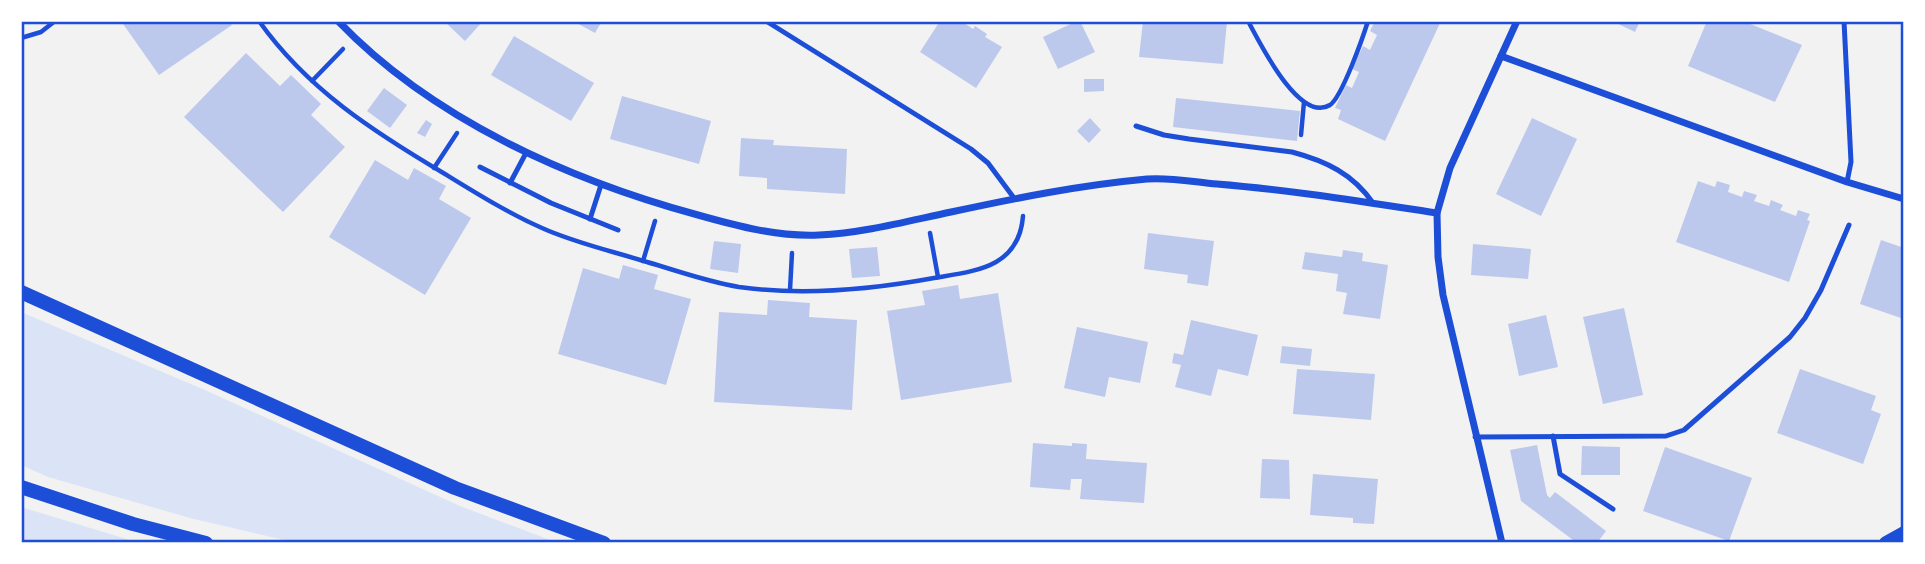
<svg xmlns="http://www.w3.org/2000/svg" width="1925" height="564" font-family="Inter,sans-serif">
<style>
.green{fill:#dbe4f7}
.building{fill:#bdc9ec}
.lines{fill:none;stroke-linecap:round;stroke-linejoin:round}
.path{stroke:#1d4ed8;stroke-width:4.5}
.service{stroke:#1d4ed8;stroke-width:5}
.minor{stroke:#1d4ed8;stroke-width:7}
.secondary{stroke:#1d4ed8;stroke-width:14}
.neatline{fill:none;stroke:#1d4ed8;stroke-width:2.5}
</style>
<rect width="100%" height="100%" fill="#f2f2f2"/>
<!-- green -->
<g class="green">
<path d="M21,312L205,390L460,506L558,543H297L190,518L48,477L21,465Z"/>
<path d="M21,507L140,543H21Z"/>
</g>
<!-- building -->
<g class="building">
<path d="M121,21H229L232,25L159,75Z"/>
<path d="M444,21H483L465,41Z"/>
<path d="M573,21H602L595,33Z"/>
<path d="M940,21H961L973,29L975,26L987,34L985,37L1002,47L976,88L920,52Z"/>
<path d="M1077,21H1080L1095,52L1058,69L1043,37Z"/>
<path d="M1143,21H1227L1223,64L1139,57Z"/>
<path d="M1375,21H1441L1385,141L1338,119L1341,110L1335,108L1346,85L1352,88L1359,72L1352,69L1363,46L1370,50L1377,35L1370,31Z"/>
<path d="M1612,21H1640L1635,32Z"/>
<path d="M1707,21H1743L1802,45L1775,102L1688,66Z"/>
<path d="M514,36L594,83L571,121L491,75Z"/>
<path d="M246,53L280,86L291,75L321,104L311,115L345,147L283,212L184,117Z"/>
<path d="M1084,79H1104V91L1084,92Z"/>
<path d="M384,88L407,105L390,128L367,111Z"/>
<path d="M622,96L711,121L699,164L610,139Z"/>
<path d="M1176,98L1300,111L1297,141L1173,127Z"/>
<path d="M1090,118L1101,130L1089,143L1077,131Z"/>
<path d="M1532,118L1577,139L1541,216L1496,194Z"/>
<path d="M426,120L432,124L425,137L417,133Z"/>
<path d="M741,138L774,140L773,145L847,149L845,194L767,189V178L739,176Z"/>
<path d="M375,160L408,180L414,168L446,186L439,199L471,218L425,295L329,237Z"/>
<path d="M1698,181L1715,187L1717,181L1730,185L1728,192L1742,197L1744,191L1757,195L1754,201L1769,206L1771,200L1783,205L1780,210L1796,216L1798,210L1810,214L1807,220L1810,221L1789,282L1676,242Z"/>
<path d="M1148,233L1214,241L1208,286L1187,283L1188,275L1144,269Z"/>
<path d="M1881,240L1904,248V319L1860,304Z"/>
<path d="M714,241L741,244L738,273L710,269Z"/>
<path d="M1473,244L1531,249L1528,279L1471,275Z"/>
<path d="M877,247L880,276L852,278L849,249Z"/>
<path d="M1343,250L1363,253L1362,261L1388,265L1380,319L1343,314L1347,293L1336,291L1338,274L1302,269L1305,252L1342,257Z"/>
<path d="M623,265L658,275L654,289L691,299L666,385L558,354L583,268L619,279Z"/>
<path d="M958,285L960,299L998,293L1012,382L901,400L887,311L925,305L922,291Z"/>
<path d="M768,300L810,303L809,317L857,320L852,410L714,402L719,312L767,315Z"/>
<path d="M1624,308L1643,395L1603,404L1583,317Z"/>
<path d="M1546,315L1558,367L1519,376L1508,324Z"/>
<path d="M1191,320L1258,335L1248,376L1218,369L1211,396L1175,387L1181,365L1172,363L1174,353L1183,355Z"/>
<path d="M1077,327L1148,342L1140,383L1109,377L1105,397L1064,388Z"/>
<path d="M1282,346L1312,349L1310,366L1280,363Z"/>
<path d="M1297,369L1375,374L1371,420L1293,414Z"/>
<path d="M1800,369L1876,396L1871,410L1881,414L1863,464L1777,433Z"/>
<path d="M1033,443L1072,446V443L1087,444L1086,459L1147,463L1144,503L1080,499L1082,479H1071L1070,490L1030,487Z"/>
<path d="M1537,445L1547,495L1550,498L1555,492L1606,531L1597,543H1577L1521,501L1510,450Z"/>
<path d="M1582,446L1620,447V475H1581Z"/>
<path d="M1665,447L1752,478L1729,541L1643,511Z"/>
<path d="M1262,459L1289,460L1290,499L1260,498Z"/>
<path d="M1313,474L1378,479L1374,524L1353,523V518L1310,515Z"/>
</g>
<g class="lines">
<!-- path -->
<g class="path">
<path d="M259,21C307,89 374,132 445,174C476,193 508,213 542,228C575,243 612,251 647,262C678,271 708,282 739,287C804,296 869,290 934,278C975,271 1019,268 1023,216"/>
<path d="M1248,21C1259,41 1299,124 1330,105C1342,97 1363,37 1368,21"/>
<path d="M21,38L41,32L55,21"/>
<path d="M312,81L343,49"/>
<path d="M1301,135L1304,102"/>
<path d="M434,168L457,133"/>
<path d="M930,233L938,277"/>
<path d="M643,261L655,221"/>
<path d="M790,290L792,253"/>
</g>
<!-- service -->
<g class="service">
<path d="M766,21L971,149L988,163L1014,198"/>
<path d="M1844,21L1851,162L1847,182"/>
<path d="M1136,126L1164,135L1189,139L1292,152C1326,161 1353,174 1373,203"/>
<path d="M480,167L551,203L618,230"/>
<path d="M510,183L526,153"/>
<path d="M590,219L601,185"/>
<path d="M1553,436L1560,474L1613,509"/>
<path d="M1475,437L1666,436L1684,430L1790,337L1805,318L1821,290L1849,225"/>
</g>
<!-- minor -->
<g class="minor">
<path d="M338,21C432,119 569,180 698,215C737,226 778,237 819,235C863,233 908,221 951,212C1016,198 1081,185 1147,179C1169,177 1194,182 1217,184C1291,190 1363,202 1437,213"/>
<path d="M1501,56L1847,182L1904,199"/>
<path d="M1502,543L1443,295L1438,257L1437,213L1450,168L1517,21"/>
</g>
<!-- secondary -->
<g class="secondary">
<path d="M21,292L455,488L604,543"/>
<path d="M21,487L133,524L206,543"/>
<path d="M1886,543L1904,533"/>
</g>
</g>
<!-- border -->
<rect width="1925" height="564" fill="none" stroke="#ffffff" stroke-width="46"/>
<rect x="23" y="23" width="1879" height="518" class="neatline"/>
</svg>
